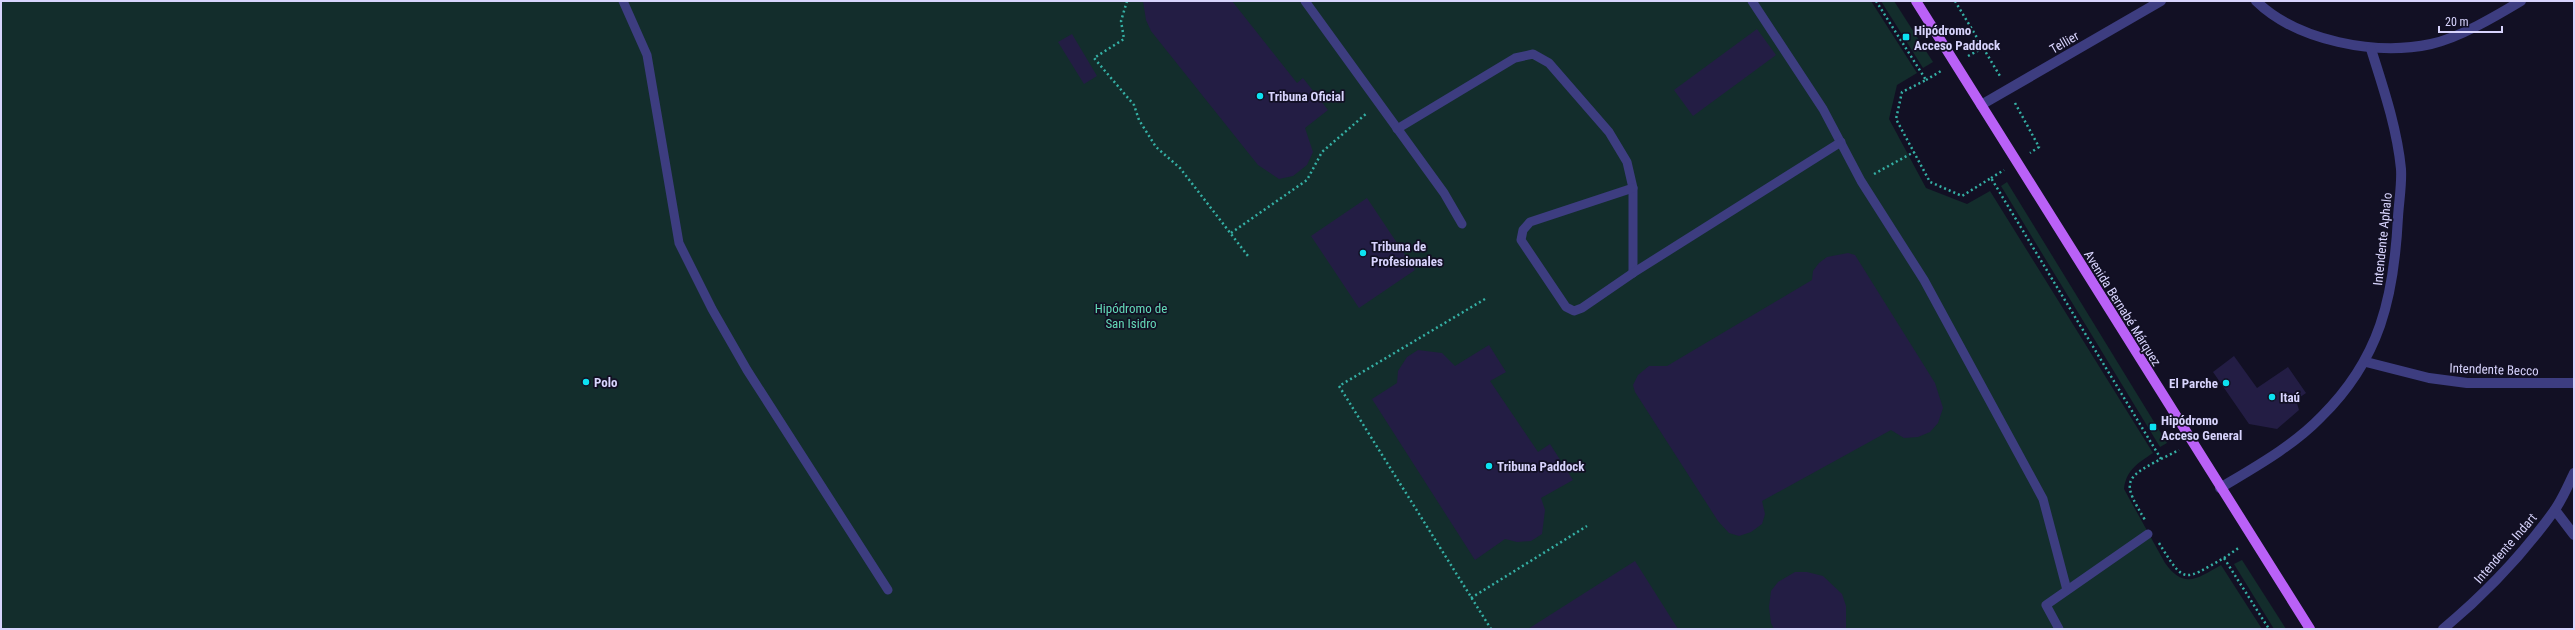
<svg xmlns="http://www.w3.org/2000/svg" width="2575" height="630" font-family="'Roboto Condensed',sans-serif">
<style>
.green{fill:#132d2c}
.building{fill:#231d44}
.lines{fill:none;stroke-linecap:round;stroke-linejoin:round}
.path{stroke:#35b0a5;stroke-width:2.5;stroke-dasharray:2 3;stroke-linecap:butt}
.lane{stroke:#3d3d80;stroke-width:9}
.street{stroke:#3d3d80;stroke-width:10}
.primary{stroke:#ba61f7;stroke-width:10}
.poi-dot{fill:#0ce2f2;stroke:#121024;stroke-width:1.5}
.labels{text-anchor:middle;stroke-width:3.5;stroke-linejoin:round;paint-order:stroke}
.poi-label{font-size:13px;font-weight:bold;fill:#d8d4fd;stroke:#121024;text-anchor:start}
.street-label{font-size:13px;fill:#d8d4fd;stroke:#121024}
.park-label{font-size:13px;fill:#64dab8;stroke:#121024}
</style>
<rect width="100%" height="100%" fill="#121024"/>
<!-- green -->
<g class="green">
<path d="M1,1H1871L1917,73L1897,85L1889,119L1926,188L1967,204L1990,191L2153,453C2138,463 2126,470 2124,489L2165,563C2184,590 2198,578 2221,565L2262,629H1Z"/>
<path d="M1881,1H1894L1933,62L1923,68Z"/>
<path d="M2007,182L2167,443L2160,447L2001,186Z"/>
<path d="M2242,560L2286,629H2274L2234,564Z"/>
</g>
<!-- building -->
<g class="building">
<path d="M1143,1H1232L1297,83L1303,78L1328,110L1305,128L1313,152L1307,165L1293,176L1279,179L1258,165L1151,31L1146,20Z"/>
<path d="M1757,29L1776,55L1693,116L1674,90Z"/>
<path d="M1072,34L1097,76L1084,84L1058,42Z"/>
<path d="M1367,198L1415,270L1359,308L1311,236Z"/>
<path d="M1848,253L1855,255L1935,383L1943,408L1938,423L1930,432L1918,437L1904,438L1891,430L1762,501L1765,514L1762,524L1751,532L1739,536L1729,533L1718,521L1635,392L1633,385L1638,375L1649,366H1667L1812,280L1813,271L1819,263L1827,257Z"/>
<path d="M1489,345L1506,372L1490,381L1538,452L1550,444L1573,480L1541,498L1545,510L1542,534L1531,541L1517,542L1505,539L1475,560L1372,399L1397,383L1398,371L1407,357L1418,350L1442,353L1455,366Z"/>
<path d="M2234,356L2257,388L2288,367L2306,393L2296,400L2299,410L2277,429L2249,424L2213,372Z"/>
<path d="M1635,561L1678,629H1528Z"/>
<path d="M1795,572H1807L1823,576L1842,594L1846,606V629H1774L1771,623L1769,607L1771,591L1778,582Z"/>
</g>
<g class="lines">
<!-- path -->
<g class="path">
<path d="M1127,1L1121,21L1124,39L1094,58L1134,105L1139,120L1156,147L1180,168L1248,256"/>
<path d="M1876,1L1926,80L1902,92L1896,119L1930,182L1962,196L1991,178L2161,459C2122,479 2123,483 2145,520"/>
<path d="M1955,1L2000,76"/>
<path d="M1968,56L1983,48"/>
<path d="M1926,80L1941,71"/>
<path d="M2015,103L2039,147L2030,153"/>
<path d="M1874,174L1914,152"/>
<path d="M1991,178L2004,170"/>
<path d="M1231,233L1307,180L1322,152L1367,113"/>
<path d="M1485,299L1339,386L1491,629"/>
<path d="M2161,459L2179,450"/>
<path d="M2159,543C2185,585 2183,581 2224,558L2269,629"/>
<path d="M2224,558L2240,547"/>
<path d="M1471,598L1587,526"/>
</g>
<!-- lane -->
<g class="lane">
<path d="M623,1L647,55L679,243L712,309L747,370L888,590"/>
<path d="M1305,1L1444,193L1462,224"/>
<path d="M1752,1L1823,109L1861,181L1924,280L2043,499L2067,590"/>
<path d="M1397,129L1515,58L1533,54L1549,63L1609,132L1627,162L1633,188V273"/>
<path d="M1633,188L1530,222L1523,230L1521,240L1566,307L1574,311L1582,308L1633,273L1841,142"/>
<path d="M2059,629L2046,605L2148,534"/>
</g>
<!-- street -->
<g class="street">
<path d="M2256,1C2297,41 2376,56 2431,44C2459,38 2496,16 2521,1"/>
<path d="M1981,105L2161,1"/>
<path d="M2366,362L2429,378L2467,383H2574"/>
<path d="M2220,488C2255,467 2293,446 2321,417C2380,359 2394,297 2398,217C2399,201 2402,184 2401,169C2397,128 2383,87 2371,49"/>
<path d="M2555,510L2574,535"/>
<path d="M2443,629C2484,595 2523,554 2554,511C2562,500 2568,486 2574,473"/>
</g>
<!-- primary -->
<path class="primary" d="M1916,1L2310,629"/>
</g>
<!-- markers -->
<g class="poi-dot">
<rect x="1902" y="33" width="8" height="8" rx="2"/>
<circle cx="1260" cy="96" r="4"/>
<circle cx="1363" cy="253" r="4"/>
<circle cx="586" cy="382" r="4"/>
<circle cx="2226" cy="383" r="4"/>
<circle cx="2272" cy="397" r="4"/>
<rect x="2149" y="423" width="8" height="8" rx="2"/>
<circle cx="1489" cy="466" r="4"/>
</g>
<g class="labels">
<!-- poi labels -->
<g class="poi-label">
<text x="1914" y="35">Hipódromo<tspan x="1914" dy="15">Acceso Paddock</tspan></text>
<text x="1268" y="101">Tribuna Oficial</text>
<text x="1371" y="251">Tribuna de<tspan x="1371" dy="15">Profesionales</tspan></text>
<text x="594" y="387">Polo</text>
<text x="2218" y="388" text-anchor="end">El Parche</text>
<text x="2280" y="402">Itaú</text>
<text x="2161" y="425">Hipódromo<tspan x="2161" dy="15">Acceso General</tspan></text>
<text x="1497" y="471">Tribuna Paddock</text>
</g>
<!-- street labels -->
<g class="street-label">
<text transform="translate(2064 42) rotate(-30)" y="5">Tellier</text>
<text transform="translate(2382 239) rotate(-84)" y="5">Intendente Aphalo</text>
<text transform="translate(2123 308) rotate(58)" y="5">Avenida Bernabé Márquez</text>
<text transform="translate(2494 369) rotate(2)" y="5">Intendente Becco</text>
<text transform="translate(2505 548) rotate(-49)" y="5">Intendente Indart</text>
</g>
<!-- park labels -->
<g class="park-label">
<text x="1131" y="313">Hipódromo de<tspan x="1131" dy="15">San Isidro</tspan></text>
</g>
</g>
<!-- border -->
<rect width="2575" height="630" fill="none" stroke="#d8d4fd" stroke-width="4"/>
<!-- scale -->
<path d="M2439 26v6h63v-6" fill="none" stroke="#d8d4fd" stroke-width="2"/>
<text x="2445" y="26" font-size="12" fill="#d8d4fd" stroke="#121024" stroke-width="3" paint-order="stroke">20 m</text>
</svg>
